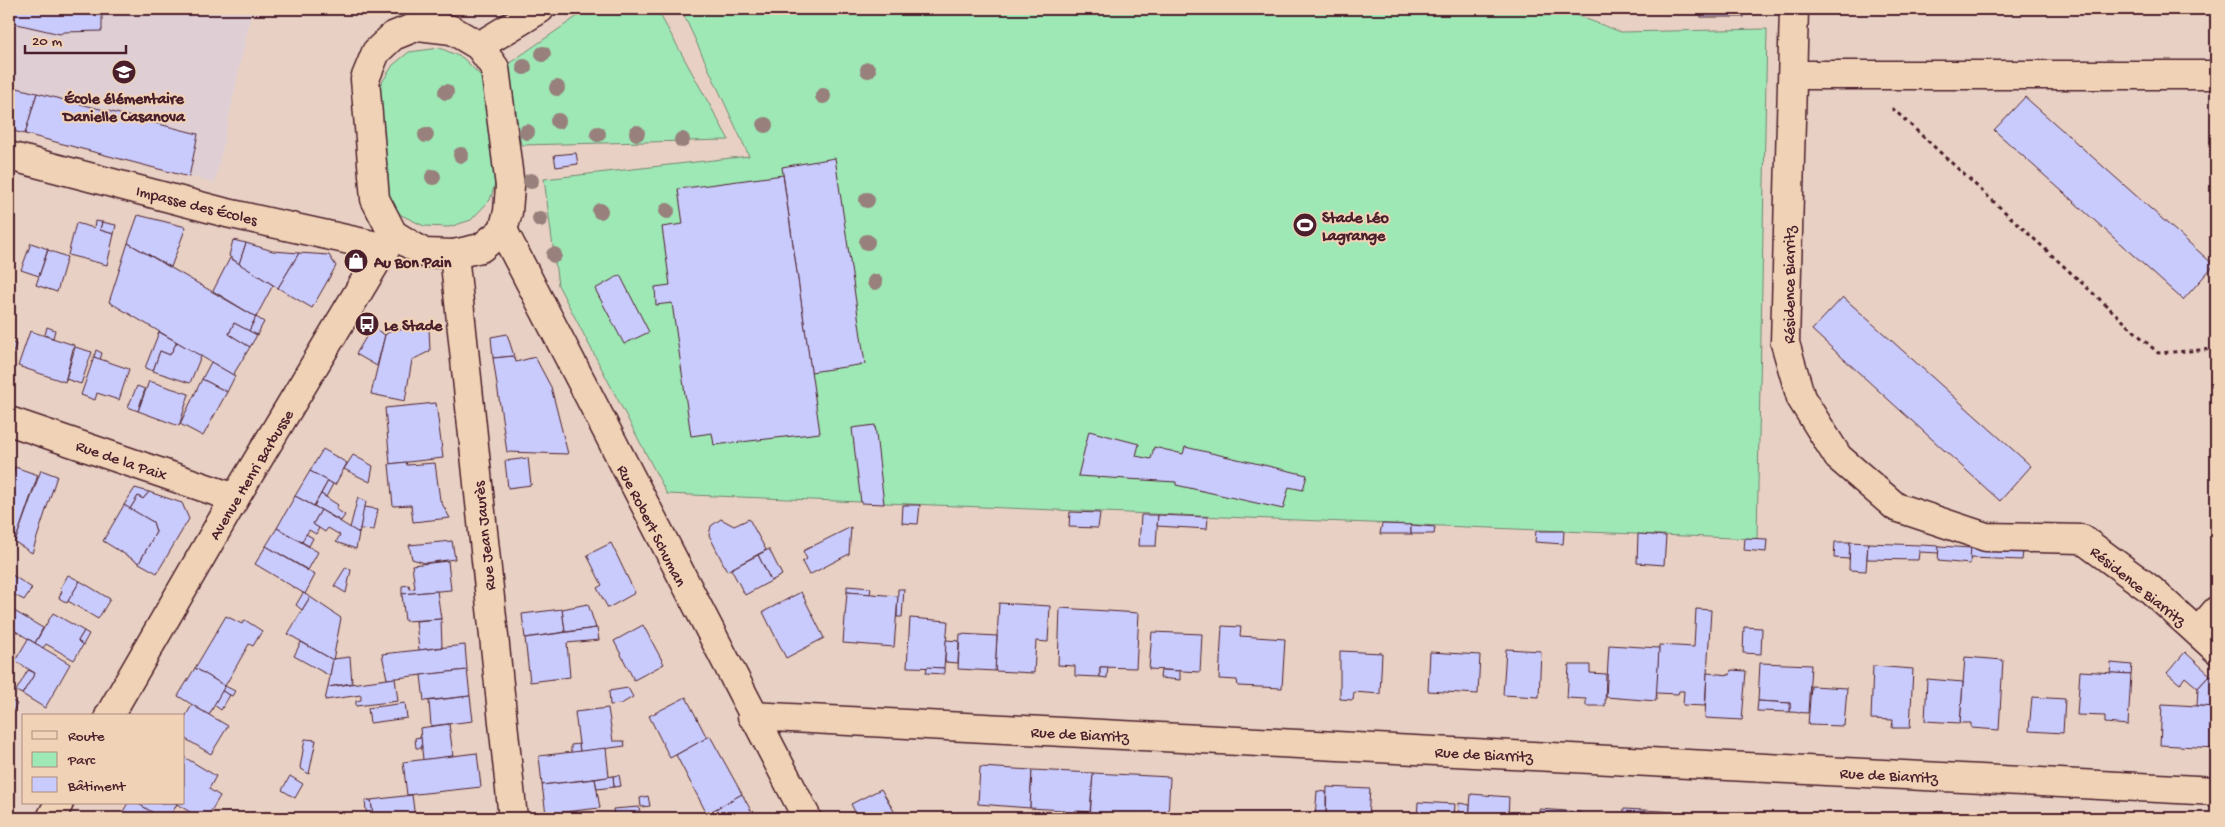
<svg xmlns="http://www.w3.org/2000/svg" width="2225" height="827" font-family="'Gochi Hand',sans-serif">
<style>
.built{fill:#dfcfd5}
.green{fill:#9ee8b6;stroke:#748470}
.building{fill:#cacbfd;stroke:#4a1f2b}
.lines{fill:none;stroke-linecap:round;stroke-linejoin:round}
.minor-casing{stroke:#4a1f2b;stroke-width:31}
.tertiary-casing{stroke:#4a1f2b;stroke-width:31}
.path{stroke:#4a1f2b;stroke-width:3;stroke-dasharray:4 4;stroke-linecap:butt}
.minor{stroke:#f0d2b6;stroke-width:28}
.tertiary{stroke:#f0d2b6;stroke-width:28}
.tree{fill:#98807b}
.labels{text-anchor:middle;stroke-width:4;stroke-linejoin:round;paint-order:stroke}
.poi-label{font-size:16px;font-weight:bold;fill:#4a1f2b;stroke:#f0d2b6;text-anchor:start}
.street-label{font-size:16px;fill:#4a1f2b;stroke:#f0d2b6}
</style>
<rect width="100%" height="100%" fill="#e8d1c4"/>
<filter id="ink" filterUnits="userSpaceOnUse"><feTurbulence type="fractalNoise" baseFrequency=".02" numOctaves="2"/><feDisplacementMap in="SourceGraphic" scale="10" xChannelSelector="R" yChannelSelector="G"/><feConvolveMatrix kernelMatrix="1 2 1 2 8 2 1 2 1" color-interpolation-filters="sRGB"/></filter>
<g filter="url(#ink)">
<!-- built -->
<path class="built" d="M9,9H249L251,14L215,183L9,130Z"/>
<!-- green -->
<g class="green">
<path d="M588,9H657L729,140L521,145L508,64Z"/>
<path d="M681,9H1565L1570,13L1621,32L1767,29L1757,539L667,494L558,285L544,179L749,156Z"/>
<path d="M440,48L463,58L482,77L497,178L490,200L471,220L449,227L424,226L401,215L386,194L379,87L393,65L409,52Z"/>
</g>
<!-- building -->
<g class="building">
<path d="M9,9H102V31L64,32L60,34L17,24L9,16Z"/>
<rect x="1701" y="9" width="43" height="8"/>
<path d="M9,86L37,93L25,134L9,130Z"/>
<path d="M37,93L198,134L189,177L25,134Z"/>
<path d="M2025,97L2214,265L2183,300L1994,130Z"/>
<path d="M576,153L578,164L556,167L554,155Z"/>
<path d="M835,158L865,364L811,372L782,167Z"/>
<path d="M783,175L820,433L714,445L712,433L691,436L672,303L656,305L655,287L670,285L662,227L683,224L678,189Z"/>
<path d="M138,215L186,227L171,267L128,243Z"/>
<path d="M95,221L102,222L100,230L114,234L107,265L68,255L76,223L94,228Z"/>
<path d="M102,222L116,225L114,234L100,230Z"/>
<path d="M233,240L246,243L239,264L229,256Z"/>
<path d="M31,243L48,249L39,276L21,270Z"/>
<path d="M128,243L256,317L249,331L234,323L229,334L250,347L233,375L109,302Z"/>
<path d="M246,243L273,251L299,253L278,288L239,264Z"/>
<path d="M48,250L67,257L57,292L36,285Z"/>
<path d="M299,253L329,255L336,266L312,308L278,288Z"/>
<path d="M230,258L273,285L256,317L213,291Z"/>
<path d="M620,275L649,332L624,344L595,289Z"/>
<path d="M1843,297L2031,466L2000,501L1812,330Z"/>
<path d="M256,317L264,322L257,335L249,331Z"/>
<path d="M234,323L257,335L250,347L229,334Z"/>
<path d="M47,327L55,330L53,338L45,335Z"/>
<path d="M372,327L385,335L377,366L356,354Z"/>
<path d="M429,328L430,351L412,360L405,401L371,394L385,335L392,330Z"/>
<path d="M30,331L74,345L65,382L18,366Z"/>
<path d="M159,332L177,342L170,355L160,351L153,371L145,368Z"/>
<path d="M507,334L514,356L493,358L491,337Z"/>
<path d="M9,342L16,344L9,366Z"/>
<path d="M177,342L201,356L190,383L153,371L160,351L170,355Z"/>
<path d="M75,347L92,352L81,384L66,379Z"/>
<path d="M96,350L102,353L100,360L94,357Z"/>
<path d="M514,356L516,362L535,357L551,387L568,454L507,452L493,358Z"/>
<path d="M94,357L129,369L119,400L97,393L95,400L81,395Z"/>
<path d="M211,362L235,376L227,392L202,379Z"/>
<path d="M202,379L227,392L203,436L180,424Z"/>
<path d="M149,381L189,394L179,426L138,411Z"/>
<path d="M137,386L145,389L138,411L128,407Z"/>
<path d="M436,403L443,458L390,464L385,408Z"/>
<path d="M875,425L884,504L861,503L852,428Z"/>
<path d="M1089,431L1139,444L1136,456L1151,459L1154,447L1183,454L1185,447L1307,475L1303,490L1289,487L1283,509L1176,485V482L1078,476Z"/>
<path d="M323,449L347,463L335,485L310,471Z"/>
<path d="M353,455L373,466L370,482L344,469Z"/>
<path d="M528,458L531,485L508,488L505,461Z"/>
<path d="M406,462L407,465L435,463L440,500L450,518L413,522L411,505L393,506L389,464Z"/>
<path d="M15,467L38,475L16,539L9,536V486Z"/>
<path d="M41,470L57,476L32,553L15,542Z"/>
<path d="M310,471L328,481L314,506L295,496Z"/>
<path d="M328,481L333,484L326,497L321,494Z"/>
<path d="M135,488L149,492L143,499L138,496L130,509L124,505Z"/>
<path d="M149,492L182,503L189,519L157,573L139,563L156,532L153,522L130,509L138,496L143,499Z"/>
<path d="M321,494L338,505L336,509L345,515L341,521L314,506Z"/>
<path d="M295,496L321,510L313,524L319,528L316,534L309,530L302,542L277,528Z"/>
<path d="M358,497L366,502L359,533L350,528Z"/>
<path d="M124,505L153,522L156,532L139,563L103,541Z"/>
<path d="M903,505H920L918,524L902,523Z"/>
<path d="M364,507L378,509L374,530L360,529Z"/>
<path d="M321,510L359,533L356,549L336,542L340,535L328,528L325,532L313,524Z"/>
<path d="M1070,512L1100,513L1098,528L1069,527Z"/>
<path d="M1141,515H1158L1156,546H1139Z"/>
<path d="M1158,515L1208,517L1207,529L1157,526Z"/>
<path d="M721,519L734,526L749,519L766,550L727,571L709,535L711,526Z"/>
<path d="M1382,524L1411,525V534H1380Z"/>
<path d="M1411,525L1435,527L1434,534H1411Z"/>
<path d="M851,527L849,554L809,575L802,562L807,559L803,551Z"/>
<path d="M277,528L318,552L308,570L266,546Z"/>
<path d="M1536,531H1564L1563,544L1535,542Z"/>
<path d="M306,534L313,538L309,546L302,542Z"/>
<path d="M1638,534L1666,536L1664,565L1637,563Z"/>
<path d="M1745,538L1767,539L1766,552L1744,550Z"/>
<path d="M452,541L455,559L425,563L412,559L409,545Z"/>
<path d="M1835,542H1850L1849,559L1834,558Z"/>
<path d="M1850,542L1868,543L1866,571L1849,570Z"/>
<path d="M611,543L635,593L608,608L597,588L602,585L587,555Z"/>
<path d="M1868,543L1920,545L1918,560L1867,559Z"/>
<path d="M1920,545L1939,546V553L1919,552Z"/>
<path d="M266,546L315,575L305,594L255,564Z"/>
<path d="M1939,546L1971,548L1970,564L1938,561Z"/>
<path d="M1971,548L2023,550L2022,560L1970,558Z"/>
<path d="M769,549L782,575L771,581L758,555Z"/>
<path d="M758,555L771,581L745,595L731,569Z"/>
<path d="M448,561L451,590L402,594V586L409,585L410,589L415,588L412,565Z"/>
<path d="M346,567L351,570L346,593L334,586Z"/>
<path d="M9,573L32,588L24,600L9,592Z"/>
<path d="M68,575L80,581L67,603L59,598L62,591L60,589Z"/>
<path d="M80,581L110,599L98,619L68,601Z"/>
<path d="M847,586L871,588L870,594L847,592Z"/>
<path d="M898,589H904L902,617H897Z"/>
<path d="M437,591L441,619L405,621L402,594Z"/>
<path d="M801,592L824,638L786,658L763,612Z"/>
<path d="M847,592L898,596L894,647L843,643Z"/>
<path d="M303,593L310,597L302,610L296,605Z"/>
<path d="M310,597L341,618L333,660L288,634Z"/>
<path d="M999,603L1050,606L1048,642L1036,641L1034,673L995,671Z"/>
<path d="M588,604L596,628L565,632L562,609Z"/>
<path d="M9,608L43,628L35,643L9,627Z"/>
<path d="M1060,608L1139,613L1136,668L1100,667V677L1075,676V666L1058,665Z"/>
<path d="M562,609L565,632L525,638L522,614Z"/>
<path d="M1696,609L1711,610L1705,706L1683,705L1684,691H1679L1678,694L1656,693L1659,645L1694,647Z"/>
<path d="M53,613L84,631L78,641L83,645L74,660L46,644L43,648L35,643Z"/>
<path d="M226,616L242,624L245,620L262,631L253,646L249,644L225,686L195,668Z"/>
<path d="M910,618L948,621L944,668L907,667Z"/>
<path d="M441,619L442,647L419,650L416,621Z"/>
<path d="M643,625L664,664L634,680L614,641Z"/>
<path d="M1222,626L1241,627L1240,636L1285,639L1282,688L1238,686L1237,680L1219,679Z"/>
<path d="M1744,627L1762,628L1761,654L1743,653Z"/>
<path d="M597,628L599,640L567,643L570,677L530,682L525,638Z"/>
<path d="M84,631L89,634L83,645L78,641Z"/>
<path d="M1152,632L1202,634L1200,672L1149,669Z"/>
<path d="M960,634L997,636L995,671L958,669Z"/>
<path d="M28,639L70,664L45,708L22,694L35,673L15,661Z"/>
<path d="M946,640L959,641L958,663L945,662Z"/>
<path d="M301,642L333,660L330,676L294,656Z"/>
<path d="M465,645L467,670L387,679L382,654Z"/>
<path d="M1609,645L1659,648L1656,701L1606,697Z"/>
<path d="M1506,649L1541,651L1539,697L1503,695Z"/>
<path d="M1340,651L1382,653L1380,694L1354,692L1353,700L1340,699Z"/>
<path d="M1430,652L1480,655L1478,694L1428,691Z"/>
<path d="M2185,652L2210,675L2198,688L2185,677L2180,684L2167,673Z"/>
<path d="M350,657L352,683L328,687L333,659Z"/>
<path d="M1965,657L2003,660L1999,730L1971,728V723H1960Z"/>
<path d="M1760,663L1811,665L1808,713L1790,712V703L1758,701Z"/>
<path d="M2111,663L2132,665L2131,674L2110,673Z"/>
<path d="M1569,665H1590V673L1606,674L1605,706H1586V699L1567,698Z"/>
<path d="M1873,666L1913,669L1910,728H1892L1893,720L1871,719Z"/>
<path d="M927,667L944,668V674L926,673Z"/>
<path d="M1100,667H1108L1107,678L1100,677Z"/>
<path d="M195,668L225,686L209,715L178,696Z"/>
<path d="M28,670L35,673L22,694L16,691Z"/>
<path d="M467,670L470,696L424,701L421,675Z"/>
<path d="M1161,670L1180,671V680L1160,678Z"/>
<path d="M1731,670L1746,671L1742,720L1705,718L1707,673L1730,675Z"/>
<path d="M2080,671L2131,674L2128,725L2105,723V716L2077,715Z"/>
<path d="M2210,675L2216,681V707L2197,706L2198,688Z"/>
<path d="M395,678L398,701L356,706V701L361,700V695L325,700L328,687Z"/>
<path d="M1927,679L1963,682L1960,723L1925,721Z"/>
<path d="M225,686L235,691L232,696L222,691Z"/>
<path d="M1811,686L1847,688L1844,726L1808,725Z"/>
<path d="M628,688L633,697L621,704L610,705L609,691Z"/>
<path d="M222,691L230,695L221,710L214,705Z"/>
<path d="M470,696L473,721L431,726L429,701Z"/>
<path d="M686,697L707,738L670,758L649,716Z"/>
<path d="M2032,697L2065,699L2063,733L2029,731Z"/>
<path d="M9,699L17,704L9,718Z"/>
<path d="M1758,701L1790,703V712L1757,711Z"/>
<path d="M405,703L407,718L370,723L368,708Z"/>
<path d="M2162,704L2216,707V748L2160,745Z"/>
<path d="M192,705L228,726L211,754L184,738V719Z"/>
<path d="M608,708L613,741H624L625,746L580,752L575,712Z"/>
<path d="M449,724L453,756L423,760L420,728Z"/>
<path d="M710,736L742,794L707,814L676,755Z"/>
<path d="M421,737L422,748H416L415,738Z"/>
<path d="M305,739L316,740L309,774L300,768Z"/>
<path d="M579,744L580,752L571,753V745Z"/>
<path d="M606,748L609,777L542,785L539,756Z"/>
<path d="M477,753L481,787L407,795L403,762Z"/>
<path d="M184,757L216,776L209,789L220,796L207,818H200L175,803H184Z"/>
<path d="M980,767L1032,770L1030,808L978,804Z"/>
<path d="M1032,770L1093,773L1090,812L1075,811L1074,818H1063L1064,810L1030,808Z"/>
<path d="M1093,773L1170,777L1168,818H1146V815L1126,814V818H1090Z"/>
<path d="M619,775L621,786L614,787L613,776Z"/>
<path d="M290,776L303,784L295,798L282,790Z"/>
<path d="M613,776L614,787L597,789L595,779Z"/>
<path d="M595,779L600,808L546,814L542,785Z"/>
<path d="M1327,787L1370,789L1368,818H1326Z"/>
<path d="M881,789L898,818H858L851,804Z"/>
<path d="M1317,791L1326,792V818H1315Z"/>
<path d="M742,794L755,818H698L707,814Z"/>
<path d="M1471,794L1509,797L1508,818H1469Z"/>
<path d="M412,795L415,818H373L371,800Z"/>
<path d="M648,796L650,806L641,807L640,798Z"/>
<path d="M371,800L373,818H367L365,801Z"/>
<path d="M1418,802L1455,804L1454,818H1417Z"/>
<path d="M128,803H137L162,818H119Z"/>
<path d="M137,803H175L177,804L169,818H162Z"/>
<path d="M1459,803L1470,805L1469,818H1458Z"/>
<path d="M639,807L641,818H614L613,809Z"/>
<path d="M1539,809L1580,812V818H1539Z"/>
<path d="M1624,809L1661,811V818H1623Z"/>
<path d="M1661,811L1699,814V818H1661Z"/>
<path d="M1126,814L1146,815V818H1126Z"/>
</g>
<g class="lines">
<defs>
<g id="minor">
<path d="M1794,9L1785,343L1801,398L1838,457L1896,507L1986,537L2082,539L2150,589L2216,649"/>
<path d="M479,46L540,9"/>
<path d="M1794,75H2216"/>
<path d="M9,156L227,213L386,248"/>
<path d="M503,230L807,818"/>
<path d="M454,254L513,818"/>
<path d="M9,421L235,498"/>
<path d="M2198,632L2216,611"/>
<path d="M752,716L2216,791"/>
</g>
<g id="tertiary">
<path d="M418,26L452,30L479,46L495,68L510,186L508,212L503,230L481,248L454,254L424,253L393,234L375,199L365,79L376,52L393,36Z"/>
<path d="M109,716L235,498L393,234"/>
<path d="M51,818L59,803"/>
</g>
</defs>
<!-- minor casing -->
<use href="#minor" class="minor-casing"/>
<!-- tertiary casing -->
<use href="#tertiary" class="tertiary-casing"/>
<!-- path -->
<path class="path" d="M1892,108L2158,353L2216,349"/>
<!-- minor -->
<use href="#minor" class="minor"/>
<!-- tertiary -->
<use href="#tertiary" class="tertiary"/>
</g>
<!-- trees -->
<g class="tree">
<circle cx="543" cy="54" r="8"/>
<circle cx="524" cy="67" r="8"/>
<circle cx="868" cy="70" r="8"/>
<circle cx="557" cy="88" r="8"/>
<circle cx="446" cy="92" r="8"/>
<circle cx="823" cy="96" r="8"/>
<circle cx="558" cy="121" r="8"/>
<circle cx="765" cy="125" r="8"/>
<circle cx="527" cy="132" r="8"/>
<circle cx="637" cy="133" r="8"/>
<circle cx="598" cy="134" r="8"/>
<circle cx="426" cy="135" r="8"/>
<circle cx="682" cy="140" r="8"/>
<circle cx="461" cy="155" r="8"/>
<circle cx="433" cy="177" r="8"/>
<circle cx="531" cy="181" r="8"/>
<circle cx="867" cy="200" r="8"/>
<circle cx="600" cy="211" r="8"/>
<circle cx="667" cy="211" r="8"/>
<circle cx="540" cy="219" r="8"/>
<circle cx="867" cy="242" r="8"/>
<circle cx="554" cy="255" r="8"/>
<circle cx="875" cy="282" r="8"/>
</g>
</g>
<!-- icons -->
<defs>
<symbol id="school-disc" viewBox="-11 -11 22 22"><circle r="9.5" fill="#4a1f2b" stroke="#f0d2b6"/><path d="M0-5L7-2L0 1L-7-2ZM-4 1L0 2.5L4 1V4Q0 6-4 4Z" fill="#fff"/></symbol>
<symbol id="stadium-disc" viewBox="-11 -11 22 22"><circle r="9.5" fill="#4a1f2b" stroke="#f0d2b6"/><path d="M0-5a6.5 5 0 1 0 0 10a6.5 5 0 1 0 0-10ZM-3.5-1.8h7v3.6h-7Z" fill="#fff"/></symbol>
<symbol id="shop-disc" viewBox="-11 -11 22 22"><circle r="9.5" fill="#4a1f2b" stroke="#f0d2b6"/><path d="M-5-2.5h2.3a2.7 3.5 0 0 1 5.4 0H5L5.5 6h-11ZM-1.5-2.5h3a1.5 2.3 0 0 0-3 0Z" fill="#fff"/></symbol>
<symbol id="bus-disc" viewBox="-11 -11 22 22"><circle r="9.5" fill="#4a1f2b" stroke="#f0d2b6"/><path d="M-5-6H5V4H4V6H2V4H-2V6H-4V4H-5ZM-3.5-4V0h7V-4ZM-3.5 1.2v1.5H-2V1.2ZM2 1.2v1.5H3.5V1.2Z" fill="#fff"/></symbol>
</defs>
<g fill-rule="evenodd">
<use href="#school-disc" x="110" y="58" width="28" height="28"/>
<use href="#stadium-disc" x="1291" y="211" width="28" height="28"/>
<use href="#shop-disc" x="342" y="247" width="28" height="28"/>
<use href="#bus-disc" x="353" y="310" width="28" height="28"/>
</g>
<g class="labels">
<!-- poi labels -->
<g class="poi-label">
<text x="124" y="103" text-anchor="middle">École élémentaire<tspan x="124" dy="18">Danielle Casanova</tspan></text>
<text x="1322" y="222">Stade Léo<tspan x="1322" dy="18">Lagrange</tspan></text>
<text x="374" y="267">Au Bon Pain</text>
<text x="384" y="330">Le Stade</text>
</g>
<!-- street labels -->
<g class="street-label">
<text transform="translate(197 204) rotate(14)" y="6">Impasse des Écoles</text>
<text transform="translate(1788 285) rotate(-90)" y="6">Résidence Biarritz</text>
<text transform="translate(122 459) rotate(19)" y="6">Rue de la Paix</text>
<text transform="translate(250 474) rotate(-59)" y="6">Avenue Henri Barbusse</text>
<text transform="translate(653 525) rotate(63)" y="6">Rue Robert Schuman</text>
<text transform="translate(483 536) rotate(-96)" y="6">Rue Jean Jaurès</text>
<text transform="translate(2139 585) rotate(39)" y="6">Résidence Biarritz</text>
<text transform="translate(1080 733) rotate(3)" y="6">Rue de Biarritz</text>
<text transform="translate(1484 753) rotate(3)" y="6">Rue de Biarritz</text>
<text transform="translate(1889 774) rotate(3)" y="6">Rue de Biarritz</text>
</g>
</g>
<!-- margin -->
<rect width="2225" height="827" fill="none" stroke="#f0d2b6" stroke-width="30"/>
<rect x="15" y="15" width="2195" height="797" fill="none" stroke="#4a1f2b" stroke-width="2" filter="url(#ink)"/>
<!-- legend -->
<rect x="22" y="714" width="162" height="90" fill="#f0d2b6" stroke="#ae8a7e"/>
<rect x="32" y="731" width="25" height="8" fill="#f0d2b6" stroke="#ae8a7e"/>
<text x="68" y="740" font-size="15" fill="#4a1f2b">Route</text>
<rect x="32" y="752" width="25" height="15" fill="#9ee8b6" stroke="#ae8a7e"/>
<text x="68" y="764" font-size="15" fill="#4a1f2b">Parc</text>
<rect x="32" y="777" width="25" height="15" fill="#cacbfd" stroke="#ae8a7e"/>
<text x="68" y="790" font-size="15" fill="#4a1f2b">Bâtiment</text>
<!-- scale -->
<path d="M25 45v8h101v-8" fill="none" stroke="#4a1f2b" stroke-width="2.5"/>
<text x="32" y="45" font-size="15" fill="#4a1f2b" stroke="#f0d2b6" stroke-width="4" paint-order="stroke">20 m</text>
</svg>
